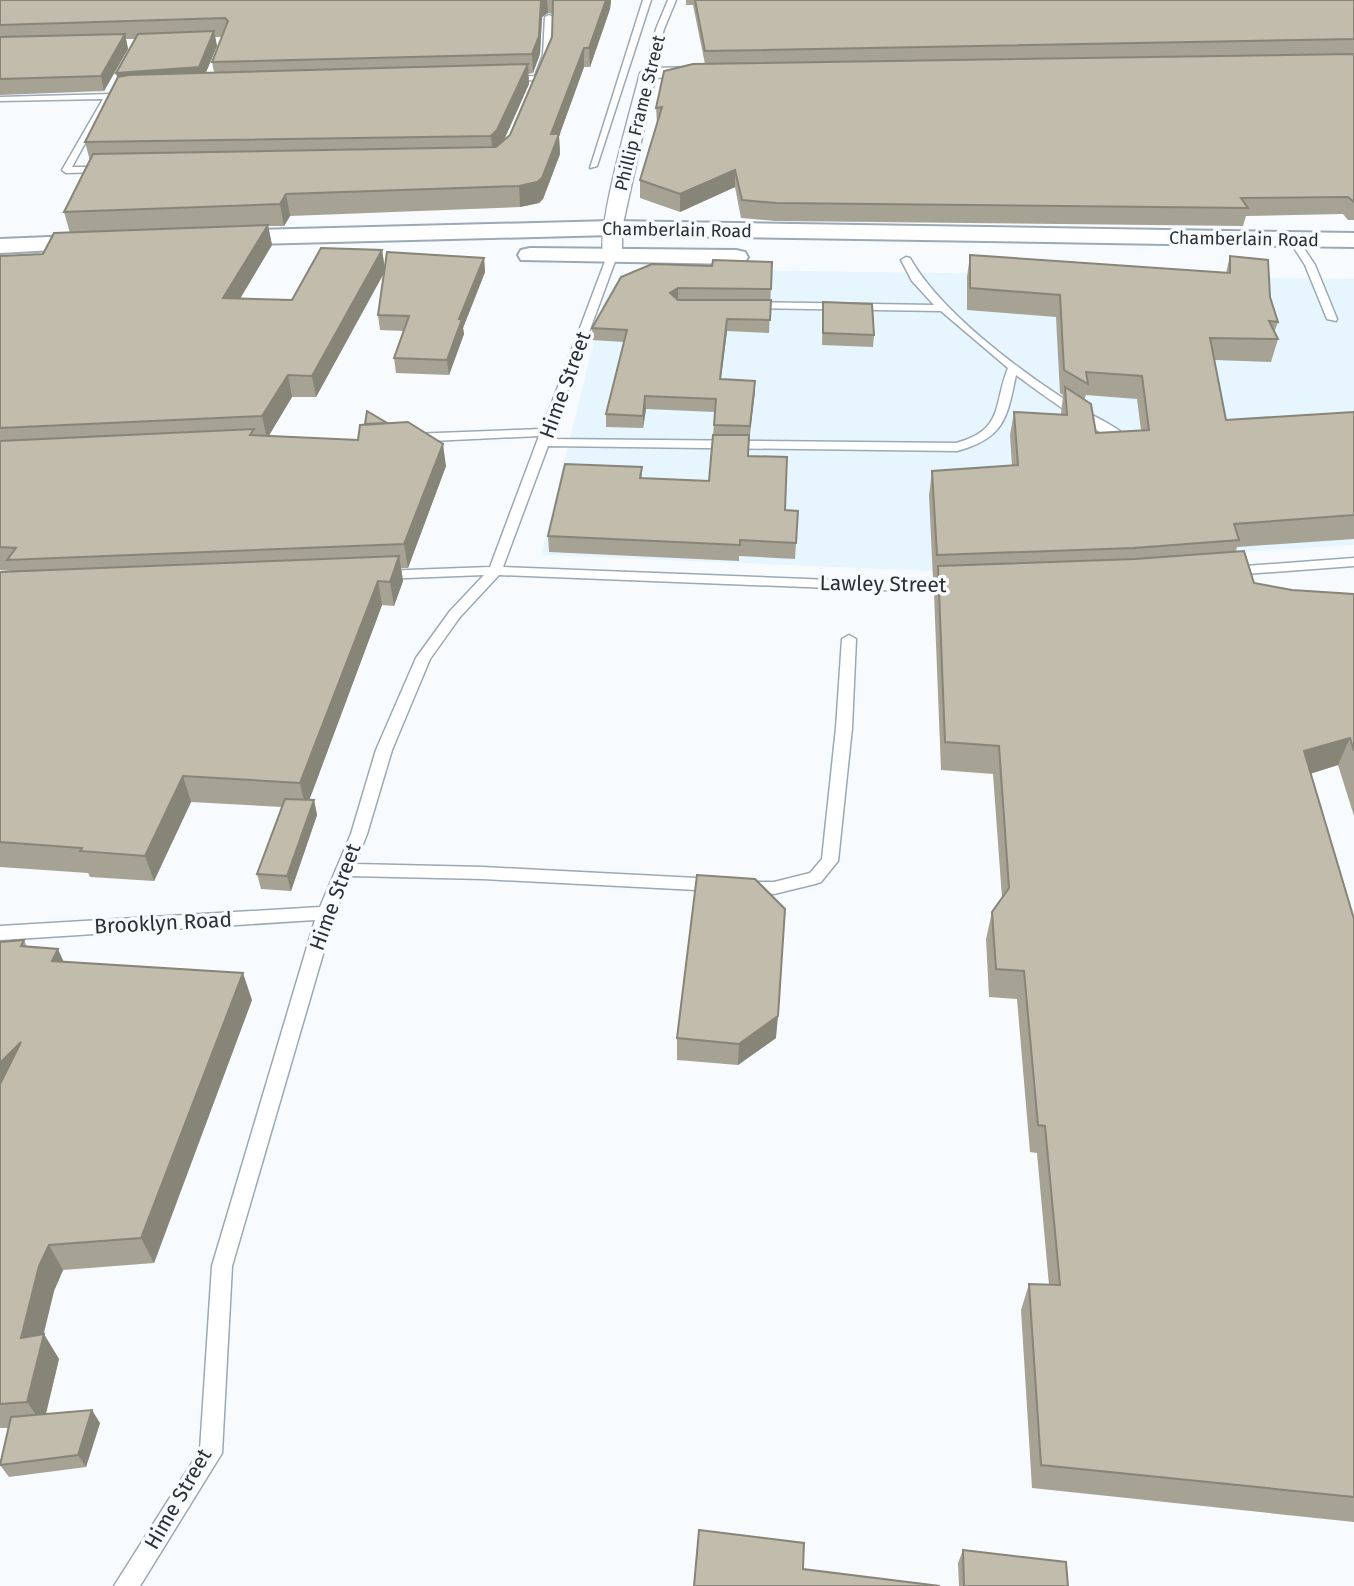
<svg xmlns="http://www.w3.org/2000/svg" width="1354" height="1586" font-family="'Fira Sans',sans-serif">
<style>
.built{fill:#e7f5ff}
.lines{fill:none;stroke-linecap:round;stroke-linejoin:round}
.service-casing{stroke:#9aa9b4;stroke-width:3}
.minor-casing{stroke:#9aa9b4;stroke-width:3}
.tertiary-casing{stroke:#9aa9b4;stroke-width:4}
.service{fill:#fff;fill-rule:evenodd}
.minor{fill:#fff;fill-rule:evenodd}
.tertiary{fill:#fff;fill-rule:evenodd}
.wall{fill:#a6a294;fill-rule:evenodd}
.shaded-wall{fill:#878478}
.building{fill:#c1bcac;stroke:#878478;stroke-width:2}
.labels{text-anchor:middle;stroke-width:7;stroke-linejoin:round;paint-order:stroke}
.far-street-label{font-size:18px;fill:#2b3135;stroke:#f8fbfd}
.street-label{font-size:21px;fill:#2b3135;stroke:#f8fbfd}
</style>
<rect width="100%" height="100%" fill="#f8fbfd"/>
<!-- built -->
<path class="built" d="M666,269L1354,279V545L934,571L541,555L605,296L633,279Z"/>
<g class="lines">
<defs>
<g id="service">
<path d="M643,0H651L597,166L590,168Z"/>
<path d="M668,0H676L664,29L652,73L645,75L656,29Z"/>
<path d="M549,15L553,17C552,37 554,67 538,80L505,81L508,77L535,76L543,55L545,17Z"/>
<path d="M112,94L72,167H110L111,169L107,172L66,173L62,170L103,99L0,101V97Z"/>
<path d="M1291,238H1297L1315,265L1337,319L1336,321L1327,319L1305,265L1289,240Z"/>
<path d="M612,253L617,256L553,430L555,432L550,439L956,443C1004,430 993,406 1008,368L941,311L750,308L745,305L750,302L934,305L912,281L901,260L906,257L910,258C939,310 1016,368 1067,401C1086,413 1116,425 1131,440L1129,443C1110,445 1035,389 1016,375C1007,419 1004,438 957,451L548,446L503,567L907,583L957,581L964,585L957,589L907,591L499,575L460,617L430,659L392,750L367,834L355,864L483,867L716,879L722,881L724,885L722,889L716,891L483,879L350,876L335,913L232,1266L222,1453L140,1586H114L200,1450L212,1266L315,920L0,940V926L320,907L351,834L376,750L416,658L450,611L484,575L381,579L374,575L381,571L490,567L539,436L411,442L405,438L411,434L542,429L607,256Z"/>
<path d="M1354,558V566L1231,575L1224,571L1231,567Z"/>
<path d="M849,635L856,639L852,728L838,861L821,882L815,884L774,894L735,890L733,886L735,882H774L810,873L822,859L836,728L842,639Z"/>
</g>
<path id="minor" d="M705,67L711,69V75L655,78L622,228V256L619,260H605C592,240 633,103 640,73L648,68Z"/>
<g id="tertiary">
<path d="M612,221L1354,233V247L612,235L219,245L211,243L207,238L211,233L219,231Z"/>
<path d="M99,235L107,237L111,242L107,247L0,253V239Z"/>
<path d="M530,248L736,250L745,252L748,257L745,262L736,264L521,260L518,255L521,250Z"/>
</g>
</defs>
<!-- service casing -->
<use href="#service" class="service-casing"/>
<!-- minor casing -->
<use href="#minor" class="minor-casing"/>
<!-- tertiary casing -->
<use href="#tertiary" class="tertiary-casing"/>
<!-- service -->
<use href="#service" class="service"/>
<!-- minor -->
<use href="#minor" class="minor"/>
<!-- tertiary -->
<use href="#tertiary" class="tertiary"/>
</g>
<!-- wall -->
<g class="wall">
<path d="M0,0H611L610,9L590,67H584L559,136L560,154L543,199L539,203L520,207L290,216L284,226H268L272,245L240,298L292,300L382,250L385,268L484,258L485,272L463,328L464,334L449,375L396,373L394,358L404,331L380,330L378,315L384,273L316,397H292L268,436L446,466L408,568H401L403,581L394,606L382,605L309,800H314L317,815L291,891L261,889L257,874L282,807L191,802L154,881L90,877L88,873L0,867V572L12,571L0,570V256L43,254L70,233L64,212L90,161L85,142L118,78L116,73L135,39H126L128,49L104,91L0,95ZM548,13L553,14L552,37L510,135L504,140L529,84L528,74L533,73L540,54L542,17ZM215,37H222L212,62L214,72H206L217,46Z"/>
<path d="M686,0H1354V220H1348L1343,214L1246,216L1243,226L775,221L741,218L735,187L680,212L640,198V180L657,124L656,108L705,64L693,5H686Z"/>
<path d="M970,255L1226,273L1230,256L1270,297L1278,322L1274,333L1278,339L1271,362L1214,360L1226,420L1354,412V539L1237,547L1236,551L1254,583L1292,590L1354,594V816L1338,765L1310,774L1354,919V1522L1032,1488L1021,1310L1029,1284L1049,1285L1037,1153L1030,1152L1017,999L989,997L986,939L992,912L1002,898L993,774L941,770L934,593L936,579H933L929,495L932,471L1012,466L1010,435L1014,412L1061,414L1063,395L1060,393L1056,317L967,310V277ZM1086,395L1137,399L1141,430L1096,433L1084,400Z"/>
<path d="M772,262L769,333L727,331L721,379L755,381L748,456L785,510L798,511L795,559L739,556V561L549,552L548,536L642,467V478L709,481L715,412L646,409L643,428L606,427V414L624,342L592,340V328L712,266Z"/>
<path d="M823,302L874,335L873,347L822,345Z"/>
<path d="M24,940L27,947L63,962L252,1000L154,1263L63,1270L54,1291L43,1334L59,1359L46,1414L100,1423L86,1467L9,1477L0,1465L8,1428H0V942Z"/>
<path d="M677,1038H776L738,1065L677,1060Z"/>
<path d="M963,1550L1068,1586H959L958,1563Z"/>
</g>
<!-- shaded-wall -->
<g class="shaded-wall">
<path d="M541,0H547L548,13L542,17L540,54L533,73L532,54Z"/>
<path d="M606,0H611L610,9L590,67L589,48Z"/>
<path d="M214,31L217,46L202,82L120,88L116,73Z"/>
<path d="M125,34L128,49L104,91L101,76Z"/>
<path d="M584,48V67L559,136L560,154L543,199L539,203L520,207L519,186L551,134Z"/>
<path d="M528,64L529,84L499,151L493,157L491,136Z"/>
<path d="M735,170V187L680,212V194Z"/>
<path d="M286,194L290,216L284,226L280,204Z"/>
<path d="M268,225L272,245L228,319L223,298Z"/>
<path d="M382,250L385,271L316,397L312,376Z"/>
<path d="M484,258L485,272L463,328L464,334L449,375L447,360L459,319Z"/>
<path d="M678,288V300L670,293Z"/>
<path d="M727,319V331L719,392L720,379Z"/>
<path d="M288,375L292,397L267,439L262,416Z"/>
<path d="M755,381V393L749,438L750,426Z"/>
<path d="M645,396L646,409L643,428V416Z"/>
<path d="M443,444L446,466L408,568L404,544Z"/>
<path d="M399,556L403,581L394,606L390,582Z"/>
<path d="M378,581L382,605L306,809L300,783Z"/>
<path d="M1350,738L1338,765L1293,779L1304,751Z"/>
<path d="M183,776L191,802L154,881L145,856Z"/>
<path d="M314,800L317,815L291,891L287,876Z"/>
<path d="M58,949L70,976L52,961Z"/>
<path d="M243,973L252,1000L154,1263L141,1238Z"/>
<path d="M778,1016L776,1038L738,1065L739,1044Z"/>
<path d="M21,1042L0,1105V1063Z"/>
<path d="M49,1245L63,1270L54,1291L37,1362L21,1338L39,1266Z"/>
<path d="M44,1334L59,1359L43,1425L27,1402Z"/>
<path d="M92,1410L100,1423L86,1467L78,1455Z"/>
</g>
<!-- building -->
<g class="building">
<path d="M0,0H541L539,36L532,54L212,62L228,21L225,18L0,25Z"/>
<path d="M553,0H606L589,48H584L551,134H559L542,178L537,182L519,186L286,194L280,204L64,212L93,154L496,147L510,135L552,37Z"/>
<path d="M695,0H1354V39L705,51Z"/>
<path d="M214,31L199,67L116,73L138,34Z"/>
<path d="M125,34L101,76L0,79V37Z"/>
<path d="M1354,54V202L1348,197L1241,198L1248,208L776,203L742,200L735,170L680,194L640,180L662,107L656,108L664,71L693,64Z"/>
<path d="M528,64L497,130L491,136L85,142L118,77L128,75Z"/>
<path d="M268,225L223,298L292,300L321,248L382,250L312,376L288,375L262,416L0,428V256L43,254L54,233Z"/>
<path d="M387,252L484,258L459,319H462L447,360L394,358L409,316L378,315Z"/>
<path d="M970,255L1230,273V256L1268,260L1270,297L1278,322L1269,321L1278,339L1210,338L1226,420L1354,412V515L1234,524L1239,540L1134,548L937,555L932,471L1018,465L1014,412L1067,415L1065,387L1091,404L1096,433L1149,430L1142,376L1086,372L1088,384L1064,370L1060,295L970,288Z"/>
<path d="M713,260L772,262L771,289L678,288L670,293L678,300H771L770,320L727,319L720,379L755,381L750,426L714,425L716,399L645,396L643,416L606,414L627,330L592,328L621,277L652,264L712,266Z"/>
<path d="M823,302L872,304L874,335L823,333Z"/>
<path d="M367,411L387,423L365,424Z"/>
<path d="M408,422L443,444L404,544L7,560L16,548L0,547V441L254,429L250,435L358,440L360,425Z"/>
<path d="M713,435H749L748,456L787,457L785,510L798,511L796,543L740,540V545L548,536L565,464L642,467L640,478L709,481Z"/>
<path d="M1244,551L1254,583L1292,590L1354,594V751L1350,738L1304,751L1354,919V1497L1041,1465L1029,1284L1060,1285L1045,1126L1038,1125L1024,971L996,969L992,912L1009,888L999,746L945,742L938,566L1135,559Z"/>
<path d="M399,556L390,582L378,581L300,783L183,776L145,856L80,851L82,848L0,842V572Z"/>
<path d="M285,799L314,800L287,876L257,874Z"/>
<path d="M697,875L755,879L785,909L778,1016L739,1044L677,1038Z"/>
<path d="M24,940L21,946L58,949L52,961L243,973L141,1238L49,1245L39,1266L21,1338L44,1334L27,1402L0,1404V1084L21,1042L0,1063V942Z"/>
<path d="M92,1410L78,1455L0,1465L11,1417Z"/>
<path d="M699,1530L804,1543L803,1569L940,1586H694Z"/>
<path d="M963,1550L1066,1562L1068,1586H964Z"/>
</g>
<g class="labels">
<!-- far-street labels -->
<g class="far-street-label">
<text transform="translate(640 113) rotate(-76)" y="6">Phillip Frame Street</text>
<text transform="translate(677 230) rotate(1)" y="6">Chamberlain Road</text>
<text transform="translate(1244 239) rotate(1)" y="6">Chamberlain Road</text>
</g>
<!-- street labels -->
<g class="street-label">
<text transform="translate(565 385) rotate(-70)" y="7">Hime Street</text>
<text transform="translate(883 584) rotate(1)" y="7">Lawley Street</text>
<text transform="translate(335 897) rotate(-70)" y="7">Hime Street</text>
<text transform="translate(163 923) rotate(-3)" y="7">Brooklyn Road</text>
<text transform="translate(178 1499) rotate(-60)" y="7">Hime Street</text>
</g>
</g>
</svg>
